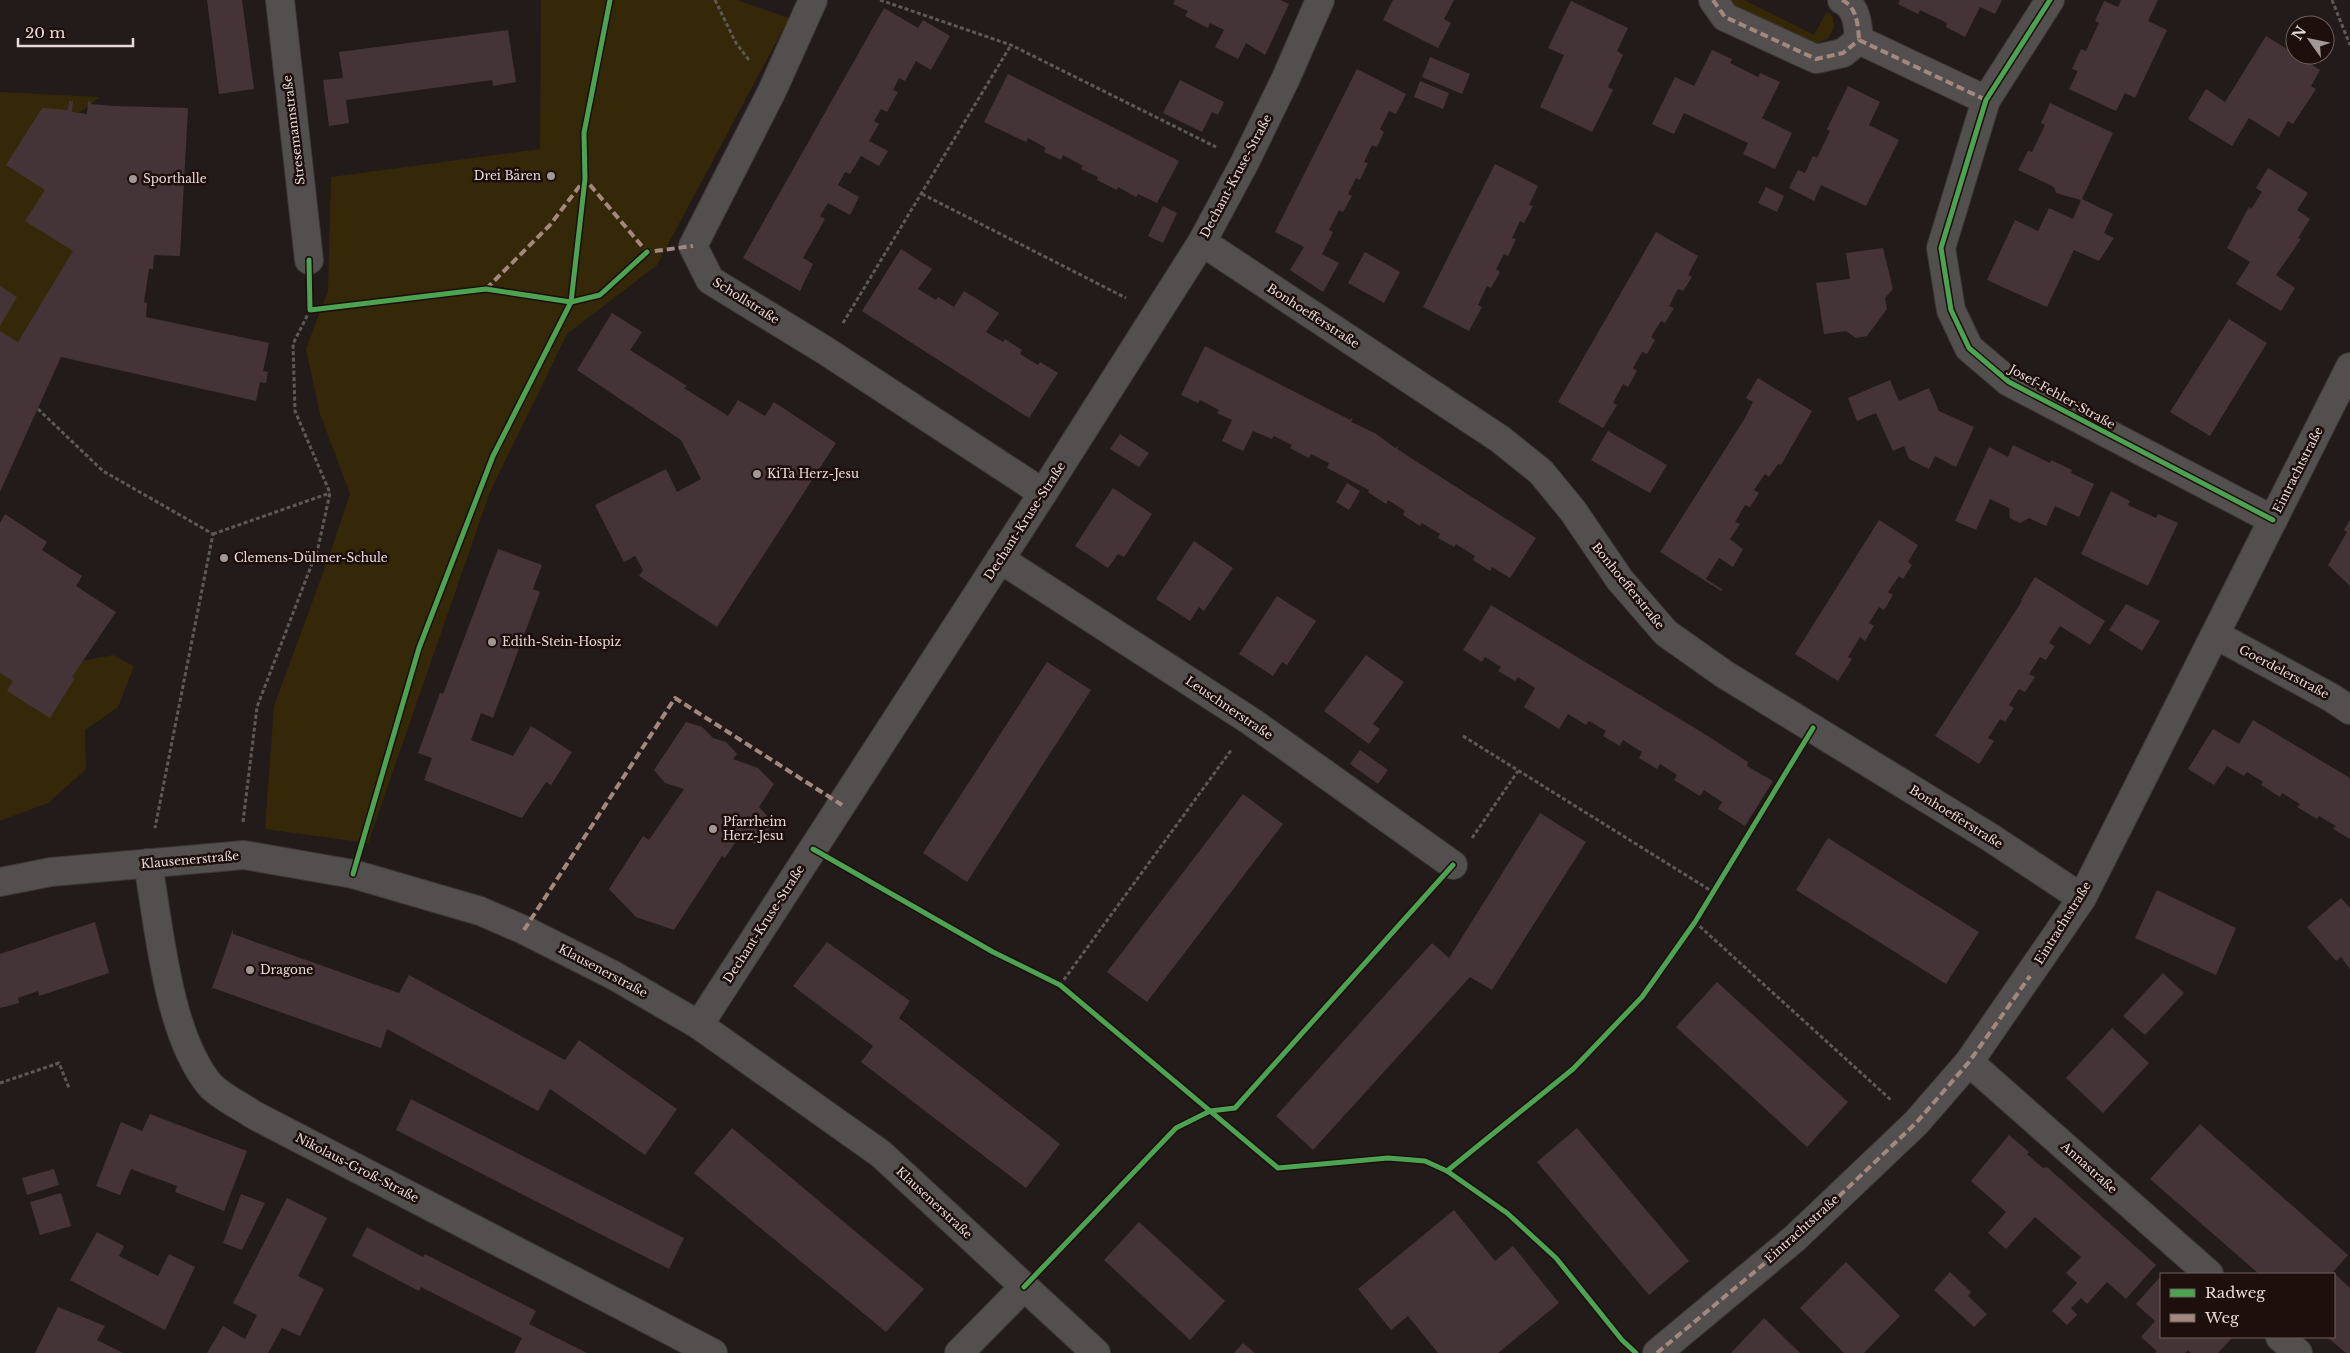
<svg xmlns="http://www.w3.org/2000/svg" width="2350" height="1353" font-family="'Libre Baskerville',serif">
<style>
.green{fill:#342809}
.building{fill:#453437}
.lines{fill:none;stroke-linecap:round;stroke-linejoin:round}
.minor-casing{stroke:#3d3735;stroke-width:30}
.path{stroke:#5d5957;stroke-width:3;stroke-dasharray:4 2.5;stroke-linecap:butt}
.minor{stroke:#524f4e;stroke-width:28}
.quiet{stroke:#a5887d;stroke-width:4;stroke-dasharray:8 4;stroke-linecap:butt}
.cycleway-casing{stroke:#1d0f0c;stroke-width:8}
.cycleway{stroke:#4ca352;stroke-width:5}
.poi-dot{fill:#a29896;stroke:#1d0f0c;stroke-width:2}
.labels{text-anchor:middle;stroke-width:5;stroke-linejoin:round;paint-order:stroke}
.street-label{font-size:12px;fill:#e6dbd9;stroke:#1d0f0c}
.poi-label{font-size:12px;fill:#e6dbd9;stroke:#1d0f0c;text-anchor:start}
</style>
<rect width="100%" height="100%" fill="#231b19"/>
<!-- green -->
<g class="green">
<path d="M541,0H737L789,18L657,265L567,334L490,492L368,843L265,829L274,706L327,562L350,494L320,414L306,349L328,291L331,177L540,149Z"/>
<path d="M1726,0H1744L1814,35L1827,11L1833,17L1834,27L1828,39L1810,46L1730,6Z"/>
<path d="M0,92L100,97L37,144L83,240L0,385Z"/>
<path d="M0,652L71,663L113,655L134,666L118,707L85,730L86,769L48,803L0,821Z"/>
</g>
<!-- building -->
<g class="building">
<path d="M207,0H242L254,89L219,94Z"/>
<path d="M1175,0H1280L1289,4L1265,55L1246,43L1238,59L1215,47L1224,30L1210,23L1208,28L1185,16L1188,11L1173,4Z"/>
<path d="M1393,0H1454L1444,19L1451,23L1438,48L1383,20Z"/>
<path d="M1900,0H2002L1995,14L1980,7L1965,37L1946,27L1947,23L1920,10L1918,14L1898,4Z"/>
<path d="M2121,0H2158L2148,21L2167,30L2135,98L2125,93L2116,111L2069,89L2078,71L2072,69L2081,49L2086,51L2099,23L2095,21L2104,1L2118,7Z"/>
<path d="M1571,1L1628,28L1617,51L1623,55L1608,87L1613,90L1592,132L1540,107L1564,55L1548,48Z"/>
<path d="M884,8L918,28L923,20L950,36L931,70L916,61L905,81L899,78L893,90L898,92L887,112L881,109L874,121L879,124L869,141L888,151L879,166L861,156L850,174L845,172L838,185L859,197L850,215L828,203L820,216L825,219L803,258L813,264L800,291L743,258Z"/>
<path d="M508,30L516,82L493,86L492,80L346,100L349,123L329,126L323,80L343,78L339,52Z"/>
<path d="M2266,36L2320,70L2311,86L2316,89L2293,124L2288,121L2279,137L2249,118L2232,146L2188,119L2206,89L2225,102Z"/>
<path d="M1712,50L1732,59L1730,63L1758,77L1760,73L1780,82L1762,118L1792,133L1775,169L1743,154L1748,143L1684,113L1674,134L1652,124L1675,77L1694,86Z"/>
<path d="M1430,57L1470,74L1462,94L1422,77Z"/>
<path d="M1357,69L1406,94L1396,114L1389,111L1380,129L1384,132L1377,147L1372,145L1364,162L1368,163L1360,180L1356,178L1348,194L1352,196L1343,212L1339,210L1329,230L1333,232L1322,254L1339,263L1323,292L1290,270L1304,247L1275,232Z"/>
<path d="M1008,74L1179,161L1157,203L1138,194L1136,197L1118,187L1117,190L1097,180L1098,177L1081,169L1083,166L1063,155L1061,160L1044,152L1046,148L1028,138L1026,142L984,122Z"/>
<path d="M1180,80L1224,102L1218,115L1212,112L1202,132L1163,113Z"/>
<path d="M1420,81L1449,93L1443,109L1414,97Z"/>
<path d="M1848,86L1880,102L1869,125L1899,140L1866,206L1821,185L1814,201L1789,188L1798,170L1805,173L1813,156L1817,158L1830,131L1827,129Z"/>
<path d="M69,101H73L72,112L87,114L88,101L91,102V104L114,106L188,108L180,256L154,255L153,269H149L144,302L147,303L146,317L269,343L263,371L268,372L266,383L260,382L256,401L61,357L0,492V331L18,342L73,251L25,221L45,190L6,165L42,108L68,110Z"/>
<path d="M2050,103L2113,133L2082,199L2113,214L2104,233L2114,238L2099,261L2074,250L2047,307L1987,280L2015,220L2038,231L2049,208L2073,219L2081,200L2056,193L2054,187L2018,170L2028,151L2032,152L2045,125L2041,123Z"/>
<path d="M1495,164L1538,186L1529,205L1533,206L1524,223L1520,221L1512,238L1516,239L1508,256L1504,254L1496,269L1500,272L1491,288L1487,286L1478,305L1482,307L1469,331L1423,307Z"/>
<path d="M2268,168L2308,193L2297,210L2310,219L2298,238L2301,239L2276,275L2295,288L2281,311L2236,284L2250,262L2227,248L2249,207L2251,209L2262,192L2256,188Z"/>
<path d="M1766,187L1784,196L1777,212L1758,203Z"/>
<path d="M1163,206L1177,213L1163,243L1148,236Z"/>
<path d="M1656,232L1698,256L1688,275L1692,277L1683,291L1678,289L1669,306L1674,308L1665,323L1661,321L1651,337L1655,340L1647,354L1642,352L1633,368L1637,371L1628,387L1623,384L1613,403L1617,405L1603,428L1558,402Z"/>
<path d="M1883,248L1893,289L1885,298L1887,309L1867,336L1856,338L1846,331L1824,334L1816,283L1850,279L1846,253Z"/>
<path d="M901,249L932,269L918,289L936,300L938,297L954,307L964,291L999,313L986,332L1003,342L1005,339L1022,350L1020,354L1038,365L1040,362L1058,373L1029,418L862,311Z"/>
<path d="M1365,252L1400,272L1384,303L1348,283Z"/>
<path d="M0,286L17,297L0,326Z"/>
<path d="M612,313L642,332L630,350L687,386L684,388L728,416L738,400L765,416L774,402L836,443L717,627L639,576L643,570L635,556L624,562L595,505L666,469L677,492L701,479L681,440L577,370Z"/>
<path d="M2229,319L2267,343L2210,436L2170,412Z"/>
<path d="M1205,346L1350,420L1353,417L1351,422L1375,433L1395,448L1399,446L1397,449L1536,538L1510,578L1492,567L1490,571L1473,560L1475,556L1456,544L1454,547L1438,538L1440,534L1422,523L1420,526L1403,515L1405,511L1388,500L1386,504L1368,492L1369,490L1327,468L1329,463L1311,454L1309,458L1290,448L1292,445L1274,436L1272,439L1253,431L1243,451L1222,441L1232,420L1217,413L1219,410L1200,400L1198,403L1181,395Z"/>
<path d="M1758,378L1812,411L1781,465L1778,464L1769,477L1765,474L1754,490L1759,493L1750,507L1745,505L1735,522L1740,524L1730,539L1727,537L1743,549L1733,567L1719,558L1706,579L1723,590L1721,591L1660,552L1745,418L1753,402L1746,398Z"/>
<path d="M1890,380L1899,401L1929,388L1939,411L1974,427L1956,467L1935,456L1929,469L1909,459L1904,446L1893,451L1876,413L1857,421L1848,398Z"/>
<path d="M1608,431L1667,465L1650,493L1591,460Z"/>
<path d="M1120,434L1149,453L1139,467L1110,449Z"/>
<path d="M2013,445L2050,463L2051,460L2072,470L2071,473L2094,484L2079,517L2055,506L2046,526L2029,518L2020,523L2010,518L2009,508L1990,499L1976,530L1955,521L1989,447L2008,457Z"/>
<path d="M1347,483L1360,491L1349,510L1336,502Z"/>
<path d="M1113,488L1152,514L1124,557L1118,554L1108,568L1075,546Z"/>
<path d="M2111,491L2130,501L2128,505L2156,518L2158,514L2178,523L2148,586L2081,554Z"/>
<path d="M5,514L47,542L42,550L82,576L76,586L116,612L72,677L75,678L50,718L7,691L13,681L0,673V523Z"/>
<path d="M1879,520L1918,545L1908,562L1912,565L1903,579L1899,576L1888,592L1893,595L1884,610L1879,607L1869,623L1874,626L1865,641L1860,637L1848,657L1852,659L1838,681L1795,654Z"/>
<path d="M2350,520V586L2328,565L2347,532L2344,530Z"/>
<path d="M1194,541L1233,568L1204,611L1199,607L1190,621L1156,599Z"/>
<path d="M498,549L542,565L533,589L540,592L493,718L481,713L471,740L513,756L531,726L572,752L551,785L546,782L522,818L424,780L432,758L418,753L440,693L443,694Z"/>
<path d="M2035,577L2105,621L2090,645L2060,626L2049,643L2055,646L2046,660L2040,657L2029,674L2035,677L2025,692L2019,689L2009,705L2014,708L2005,722L2000,719L1988,738L1994,741L1979,764L1935,736L2022,601L2021,600Z"/>
<path d="M1277,596L1316,621L1287,665L1282,662L1273,676L1239,654Z"/>
<path d="M2126,604L2160,621L2142,651L2109,630Z"/>
<path d="M1491,605L1703,733L1748,762L1747,766L1773,781L1745,826L1718,809L1722,802L1704,790L1700,796L1674,780L1677,775L1660,764L1657,769L1639,758L1642,752L1623,740L1620,746L1603,736L1606,731L1589,721L1586,725L1568,714L1559,729L1524,707L1535,688L1518,677L1515,681L1498,671L1501,667L1485,657L1482,662L1463,650Z"/>
<path d="M1366,655L1404,682L1373,724L1380,729L1369,744L1324,711Z"/>
<path d="M1047,662L1091,690L967,882L923,853Z"/>
<path d="M2253,720L2350,778V839L2333,829L2336,826L2319,816L2317,819L2297,807L2300,804L2282,793L2280,797L2261,785L2263,782L2247,772L2244,776L2227,766L2214,785L2188,769L2213,729L2239,744Z"/>
<path d="M686,722L702,727L713,738L726,742L737,754L733,759L758,768L774,784L759,807L774,823L759,845L738,838L725,858L722,856L674,930L636,917L609,889L643,836L649,840L684,789L665,783L654,770Z"/>
<path d="M1360,750L1388,770L1378,784L1350,764Z"/>
<path d="M1243,794L1283,824L1147,1002L1107,972Z"/>
<path d="M1540,813L1586,842L1492,990L1470,977L1313,1150L1276,1116L1432,943L1449,958Z"/>
<path d="M1828,838L1979,932L1946,984L1796,890Z"/>
<path d="M2157,890L2236,928L2216,975L2135,938Z"/>
<path d="M2341,898L2350,908V969L2341,957L2336,961L2307,927Z"/>
<path d="M95,922L109,973L39,996L38,991L18,998L19,1003L0,1008V954Z"/>
<path d="M233,929V934L399,993L409,975L565,1060L579,1040L677,1109L645,1155L550,1089L538,1111L387,1029L381,1048L213,988L211,991Z"/>
<path d="M827,942L910,1001L899,1018L1060,1144L1026,1188L861,1062L873,1046L793,986Z"/>
<path d="M2163,973L2184,993L2145,1035L2123,1016Z"/>
<path d="M1717,982L1848,1102L1807,1147L1676,1027Z"/>
<path d="M2112,1028L2149,1063L2103,1113L2066,1078Z"/>
<path d="M411,1099L684,1238L669,1269L396,1130Z"/>
<path d="M150,1114L247,1151L224,1211L175,1192L177,1186L131,1169L120,1195L96,1186L121,1122L142,1131Z"/>
<path d="M2200,1124L2348,1255L2333,1272L2350,1288V1353H2346L2327,1337H2334V1274H2259L2150,1179Z"/>
<path d="M732,1128L924,1289L886,1332L694,1173Z"/>
<path d="M1577,1128L1689,1261L1649,1295L1537,1162Z"/>
<path d="M2009,1135L2029,1152L2027,1154L2043,1168L2047,1167L2156,1265L2126,1299L2107,1282L2087,1304L2081,1298L2071,1308L2077,1315L2067,1325L2052,1311L2077,1283L2066,1273L2081,1257L2035,1217L2006,1249L1988,1233L2006,1212L1971,1181Z"/>
<path d="M54,1169L59,1185L27,1195L22,1178Z"/>
<path d="M61,1193L71,1226L40,1235L30,1202Z"/>
<path d="M241,1194L265,1203L242,1250L223,1243Z"/>
<path d="M287,1198L327,1218L298,1276L324,1289L300,1336L282,1328L268,1353H207L223,1326L245,1339L257,1315L233,1303Z"/>
<path d="M1454,1210L1495,1261L1513,1246L1559,1303L1498,1353H1438L1408,1316L1391,1330L1358,1289Z"/>
<path d="M1139,1222L1225,1301L1190,1340L1104,1260Z"/>
<path d="M367,1227L423,1257L425,1254L536,1311L529,1324L587,1353H514L522,1338L421,1287L419,1291L352,1256Z"/>
<path d="M97,1232L124,1246L119,1256L158,1276L169,1254L195,1267L165,1330L70,1280Z"/>
<path d="M1846,1262L1900,1316L1864,1353H1844L1800,1308Z"/>
<path d="M1950,1272L1971,1292L1968,1296L1987,1314L1974,1327L1934,1290Z"/>
<path d="M2161,1276V1337H2233L2218,1353H2191L2188,1350L2185,1353H2155L2157,1351L2141,1337L2155,1321L2136,1304Z"/>
<path d="M58,1307L105,1326L97,1340L123,1353H35Z"/>
<path d="M1764,1318L1800,1353H1731Z"/>
<path d="M1243,1343L1255,1353H1234Z"/>
</g>
<g class="lines">
<defs>
<g id="minor">
<path d="M280,0L309,260"/>
<path d="M813,0L772,91L693,246L710,280L826,351L1043,493"/>
<path d="M1713,0L1725,17L1816,59L1843,53L1859,40"/>
<path d="M1842,0C1857,7 1858,25 1859,40"/>
<path d="M2050,0L1986,100L1941,248L1951,310L1969,348L2009,382L2273,520"/>
<path d="M1859,40L1986,100"/>
<path d="M1202,242L1500,439L1541,472L1573,511L1620,580L1666,633L1724,674L1988,836L2082,898"/>
<path d="M1000,559L1252,722L1453,865"/>
<path d="M2216,635L2332,698L2350,710"/>
<path d="M148,863C159,928 168,1035 210,1085C221,1097 241,1106 254,1115L713,1353"/>
<path d="M0,882L51,872L244,855L353,874L480,911L524,930L613,975L699,1025L881,1154L1096,1353"/>
<path d="M699,1025L1043,493L1202,242L1245,162L1286,78L1320,0"/>
<path d="M1969,1062L2209,1274"/>
<path d="M2280,1337L2298,1353"/>
<path d="M959,1353L1024,1287"/>
<path d="M1657,1353L1794,1239L1916,1123L1969,1062L2082,898L2350,367"/>
</g>
</defs>
<!-- minor casing -->
<use href="#minor" class="minor-casing"/>
<!-- path -->
<g class="path">
<path d="M715,0L736,43L749,60"/>
<path d="M880,0L1011,45L1216,147"/>
<path d="M2332,0L2350,45"/>
<path d="M922,194L1126,298"/>
<path d="M843,323L1011,45"/>
<path d="M38,409L103,471L213,534L155,828"/>
<path d="M213,534L330,493"/>
<path d="M1463,736L1713,892"/>
<path d="M243,822L257,707L318,548L330,493L295,411L293,344L310,310"/>
<path d="M1472,838L1518,771"/>
<path d="M1695,922L1891,1100"/>
<path d="M1060,985L1232,749"/>
<path d="M0,1083L59,1063L69,1088"/>
</g>
<!-- minor -->
<use href="#minor" class="minor"/>
<!-- quiet -->
<g class="quiet">
<path d="M1713,0L1725,17L1816,59L1843,53L1859,40"/>
<path d="M1842,0C1857,7 1858,25 1859,40"/>
<path d="M1859,40L1986,100"/>
<path d="M486,289L550,225L585,179L647,252L693,246"/>
<path d="M524,930L675,698L842,805"/>
<path d="M1657,1353L1794,1239L1916,1123L1969,1062L2030,976"/>
</g>
<defs>
<g id="cycleway">
<path d="M2050,0L1986,100L1941,248L1951,310L1969,348L2009,382L2273,520"/>
<path d="M309,260L310,310L486,289L571,302L600,295L647,252"/>
<path d="M813,849L993,952L1060,985L1278,1168L1388,1158L1425,1161L1447,1171L1507,1213L1556,1258L1622,1340L1636,1353"/>
<path d="M353,874L419,648L493,456L571,302L585,179L584,133L610,0"/>
<path d="M1447,1171L1573,1069L1642,997L1695,922L1813,728"/>
<path d="M1024,1287L1176,1128L1210,1111L1235,1108L1453,865"/>
</g>
</defs>
<!-- cycleway casing -->
<use href="#cycleway" class="cycleway-casing"/>
<!-- cycleway -->
<use href="#cycleway" class="cycleway"/>
</g>
<!-- markers -->
<g class="poi-dot">
<circle cx="551" cy="176" r="5"/>
<circle cx="133" cy="179" r="5"/>
<circle cx="757" cy="474" r="5"/>
<circle cx="224" cy="558" r="5"/>
<circle cx="492" cy="642" r="5"/>
<circle cx="713" cy="829" r="5"/>
<circle cx="250" cy="970" r="5"/>
</g>
<g class="labels">
<!-- street labels -->
<g class="street-label">
<text transform="translate(294 130) rotate(-97)" y="4">Stresemannstraße</text>
<text transform="translate(1236 176) rotate(-62)" y="4">Dechant-Kruse-Straße</text>
<text transform="translate(746 301) rotate(32)" y="4">Schollstraße</text>
<text transform="translate(1313 316) rotate(33)" y="4">Bonhoefferstraße</text>
<text transform="translate(2062 397) rotate(29)" y="4">Josef-Fehler-Straße</text>
<text transform="translate(2298 470) rotate(-63)" y="4">Eintrachtstraße</text>
<text transform="translate(1025 521) rotate(-57)" y="4">Dechant-Kruse-Straße</text>
<text transform="translate(1628 586) rotate(51)" y="4">Bonhoefferstraße</text>
<text transform="translate(2284 672) rotate(28)" y="4">Goerdelerstraße</text>
<text transform="translate(1229 708) rotate(34)" y="4">Leuschnerstraße</text>
<text transform="translate(1956 817) rotate(32)" y="4">Bonhoefferstraße</text>
<text transform="translate(190 860) rotate(-5)" y="4">Klausenerstraße</text>
<text transform="translate(2063 923) rotate(-58)" y="4">Eintrachtstraße</text>
<text transform="translate(764 924) rotate(-57)" y="4">Dechant-Kruse-Straße</text>
<text transform="translate(603 971) rotate(28)" y="4">Klausenerstraße</text>
<text transform="translate(357 1168) rotate(27)" y="4">Nikolaus-Groß-Straße</text>
<text transform="translate(2089 1168) rotate(42)" y="4">Annastraße</text>
<text transform="translate(934 1203) rotate(43)" y="4">Klausenerstraße</text>
<text transform="translate(1802 1229) rotate(-42)" y="4">Eintrachtstraße</text>
</g>
<!-- poi labels -->
<g class="poi-label">
<text x="541" y="180" text-anchor="end">Drei Bären</text>
<text x="143" y="183">Sporthalle</text>
<text x="767" y="478">KiTa Herz-Jesu</text>
<text x="234" y="562">Clemens-Dülmer-Schule</text>
<text x="502" y="646">Edith-Stein-Hospiz</text>
<text x="723" y="826">Pfarrheim<tspan x="723" dy="14">Herz-Jesu</tspan></text>
<text x="260" y="974">Dragone</text>
</g>
</g>
<!-- legend -->
<rect x="2160" y="1273" width="175" height="65" fill="#1d0f0c" stroke="#6d615e"/>
<rect x="2170" y="1289" width="25" height="8" fill="#4ca352" stroke="#6d615e"/>
<text x="2205" y="1298" font-size="15" fill="#e6dbd9">Radweg</text>
<rect x="2170" y="1314" width="25" height="8" fill="#a5887d" stroke="#6d615e"/>
<text x="2205" y="1323" font-size="15" fill="#e6dbd9">Weg</text>
<!-- north arrow -->
<g transform="translate(2310 40) rotate(303)"><circle r="24" fill="#1d0f0c" stroke="#6d615e"/>
<path d="M0-4L9 19L0 12L-9 19Z" fill="#a29896"/>
<text y="-8" font-size="14" font-weight="bold" text-anchor="middle" fill="#e6dbd9">N</text>
</g>
<!-- scale -->
<path d="M18 38v8h115v-8" fill="none" stroke="#e6dbd9" stroke-width="2.5"/>
<text x="25" y="38" font-size="15" fill="#e6dbd9" stroke="#1d0f0c" stroke-width="4" paint-order="stroke">20 m</text>
</svg>
